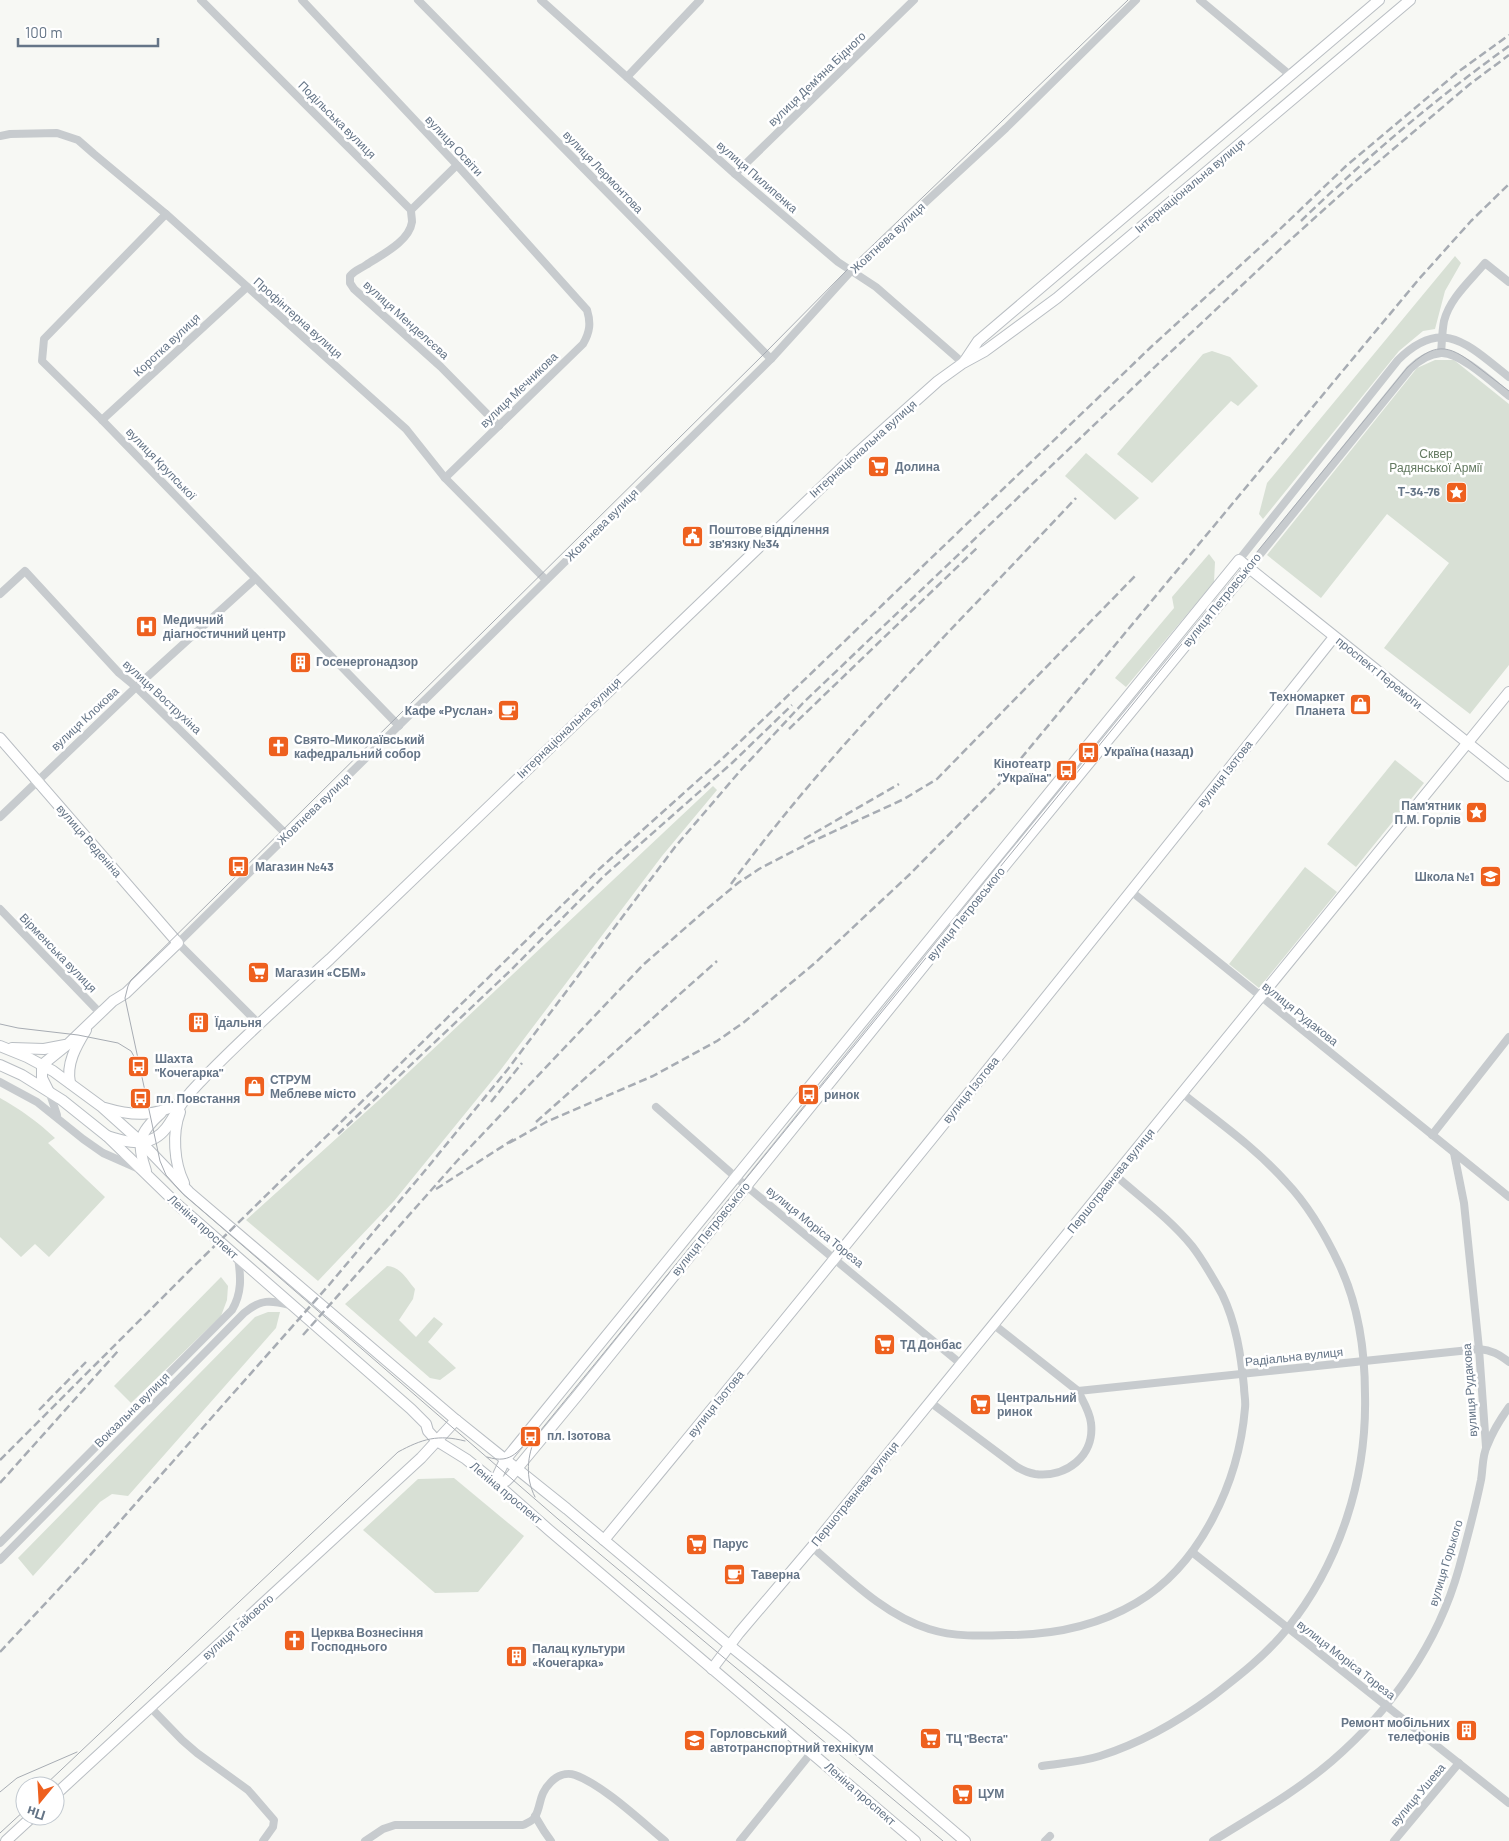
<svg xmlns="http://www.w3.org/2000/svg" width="1509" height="1841" font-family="Barlow,sans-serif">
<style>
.green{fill:#d8e0d5}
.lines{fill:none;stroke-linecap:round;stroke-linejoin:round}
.secondary-casing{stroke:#b9bec3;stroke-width:12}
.street{stroke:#c7cbce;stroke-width:8}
.secondary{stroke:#fff;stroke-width:10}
.tram{stroke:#a7acb3;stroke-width:1}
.rail{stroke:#a7acb3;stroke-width:2.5;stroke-dasharray:8 4;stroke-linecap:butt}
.labels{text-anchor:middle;stroke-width:5;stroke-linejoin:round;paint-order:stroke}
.street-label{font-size:12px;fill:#657587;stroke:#fff}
.park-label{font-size:12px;fill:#637960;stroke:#fff}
.poi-label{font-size:12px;font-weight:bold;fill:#657587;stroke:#fff;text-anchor:start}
</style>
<rect width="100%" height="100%" fill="#f7f8f4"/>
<!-- green -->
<g class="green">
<path d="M1455,256L1461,263L1445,291L1435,329L1423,331L1399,351L1263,519L1259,514L1267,483Z"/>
<path d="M1212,351L1230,357L1258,386L1238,406L1231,401L1152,483L1117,454L1203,354Z"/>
<path d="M1435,360H1454L1509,404V665L1470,714L1384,648L1449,563L1387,514L1321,598L1267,555L1417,368Z"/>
<path d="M1086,453L1139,498L1115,520L1065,476Z"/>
<path d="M1209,554L1215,562L1214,582L1126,687L1115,678L1174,608L1172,597Z"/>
<path d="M1395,760L1424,783L1356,867L1327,844Z"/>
<path d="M713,786L717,790L662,856L499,1072L394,1201L318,1281L246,1220L379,1100Z"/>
<path d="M1305,867L1337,892L1259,988L1229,964Z"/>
<path d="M0,1098C20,1109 38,1122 55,1138L48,1143L105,1197L49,1257L35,1244L21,1257L0,1237Z"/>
<path d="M387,1266C400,1266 408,1281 415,1289L413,1299L399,1320L416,1337L434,1317L443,1324L428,1342L456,1368L440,1380L430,1378L345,1304Z"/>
<path d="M221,1277L228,1286L227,1300L221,1316L131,1403L114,1386Z"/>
<path d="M268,1312H280L276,1328L128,1496L112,1494L100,1502L33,1576L18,1558L255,1317Z"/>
<path d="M454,1478L524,1536L478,1592L435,1593L363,1530L418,1479Z"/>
</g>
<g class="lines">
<defs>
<g id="secondary">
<path d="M964,362L978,341L1379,0"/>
<path d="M0,738L178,943L126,993L113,1001L68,1044L42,1065V1078L48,1090"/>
<path d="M0,1046L27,1057L53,1071L102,1107L141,1142L189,1192L456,1420L567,1509L729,1645L847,1740L965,1841"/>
<path d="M12,1048L44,1049L65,1045"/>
<path d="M0,1065L22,1075L62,1100L107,1136L178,1205L411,1409L426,1424L428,1431L437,1441L466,1459L497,1484L549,1530L915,1841"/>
<path d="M70,1083C66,1064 76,1046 86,1030"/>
<path d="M105,1108C132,1116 155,1117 180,1103"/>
<path d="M180,1112C172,1133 174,1163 184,1183"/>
<path d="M107,1136C122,1141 140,1146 155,1138C168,1131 174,1114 183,1102C188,1095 194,1088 200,1082C241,1039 286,999 330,959L855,455L938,381L963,363L985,351L1057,298L1410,0"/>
<path d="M146,1171C136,1142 139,1133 161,1113"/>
<path d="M497,1484L498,1475L505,1460L1239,560L1509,776"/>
<path d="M497,1484L506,1481L510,1477L577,1396L1007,863L1249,568"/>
<path d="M604,1540C851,1241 1093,940 1334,637"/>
<path d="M712,1669L739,1633L812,1547L1509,692"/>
<path d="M55,1795L421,1458L456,1420"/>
<path d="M6,1841L33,1816"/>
</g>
</defs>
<!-- secondary casing -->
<use href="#secondary" class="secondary-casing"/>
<!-- street -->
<g class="street">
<path d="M201,0L411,210L457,165"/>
<path d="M302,0L457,165L587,310C591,323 590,332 583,344L445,478"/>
<path d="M418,0L771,359"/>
<path d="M541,0L735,174L838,262L876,287L963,363"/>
<path d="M1200,0L1290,75"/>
<path d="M627,77L700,0"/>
<path d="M0,136L10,134L57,133L78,140L94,154L166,214L406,429L445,478L546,580"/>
<path d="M735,174L914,0"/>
<path d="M411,210C411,214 412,218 412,222C409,242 381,255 366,265C360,269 355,270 350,276V283L354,289L441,367L499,426"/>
<path d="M166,214L44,339L42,361L102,420L399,726"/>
<path d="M1441,353C1442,342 1442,332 1444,321C1450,298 1470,281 1485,263L1509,282"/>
<path d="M102,420L247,287"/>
<path d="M1239,560L1398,360C1443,315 1469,346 1509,377"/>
<path d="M1249,568L1410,369C1418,361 1429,354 1441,353C1460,352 1494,384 1509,396"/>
<path d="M0,594L25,571L119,673L136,687L287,835"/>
<path d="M0,817L136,687L255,579"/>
<path d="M1132,892L1509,1197"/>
<path d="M0,909L100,1013"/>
<path d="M259,1024L178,943L771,359L851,271L1006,128L1136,0"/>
<path d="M0,1082L37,1102L83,1139L103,1153L137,1168"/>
<path d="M49,1091L57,1115"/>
<path d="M656,1107L739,1180L961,1364"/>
<path d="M1432,1135L1509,1037"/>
<path d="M1454,1153L1464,1203L1479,1349L1486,1447"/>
<path d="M1078,1391L1479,1349C1491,1350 1499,1354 1509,1362"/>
<path d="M930,1402L1017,1467C1022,1470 1029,1473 1035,1474C1066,1478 1095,1456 1091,1423C1090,1412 1083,1401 1078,1391L993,1324"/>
<path d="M0,1543L232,1310C242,1293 241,1277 238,1258"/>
<path d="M812,1547C847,1577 884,1615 929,1629C954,1637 981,1636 1007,1635C1051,1635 1097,1626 1136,1603C1201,1565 1239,1481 1245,1408C1246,1401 1244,1394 1244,1387C1241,1355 1236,1323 1222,1294C1213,1278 1203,1260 1192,1246C1170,1219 1141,1198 1115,1175"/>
<path d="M1192,1552L1509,1803"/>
<path d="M0,1560L244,1313C261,1299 270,1300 290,1305"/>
<path d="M150,1707L182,1740L197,1753L248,1790L274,1820L273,1827L263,1841"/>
<path d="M1042,1766C1061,1763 1081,1762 1100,1756C1141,1743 1179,1721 1213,1696C1239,1676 1266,1655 1287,1629C1340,1563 1367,1478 1365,1395C1365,1351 1359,1307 1340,1266C1326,1236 1309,1206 1286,1182C1256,1148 1217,1121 1182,1093"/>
<path d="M535,1816L544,1831L551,1841"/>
<path d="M365,1841L383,1829L395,1825H523C527,1823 533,1821 535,1817C542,1804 538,1795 551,1782C557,1776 566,1772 575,1775C603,1785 642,1822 665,1841"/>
<path d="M740,1841L811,1753"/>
<path d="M1045,1841L1050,1836"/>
<path d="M1213,1841C1253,1816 1296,1792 1332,1761C1391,1710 1438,1644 1459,1568C1467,1539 1475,1509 1481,1480C1483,1469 1482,1456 1487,1446C1492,1433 1501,1418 1509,1407"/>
<path d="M1394,1841L1459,1763"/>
</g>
<!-- secondary -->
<use href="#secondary" class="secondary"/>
<!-- tram -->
<g class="tram">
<path d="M0,1024L18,1028L78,1035L118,1043L131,1051L136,1060"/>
<path d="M487,1457C513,1465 519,1450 534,1432"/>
<path d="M535,1497C525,1477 527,1456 536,1436L1407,368C1434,343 1447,343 1475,365C1486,374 1498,382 1509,391"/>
<path d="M44,1786L398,1452C422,1439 438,1434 465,1441"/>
<path d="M0,1792L17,1778L77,1752"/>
<path d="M0,1833L25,1810"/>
<path d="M943,1841L558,1519L182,1193L166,1175L160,1161L125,998L128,986L131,980L765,353L848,269L1128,0"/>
</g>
<!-- rail -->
<g class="rail">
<path d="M1301,221C1366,158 1435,99 1509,46"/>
<path d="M789,729L978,547"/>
<path d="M804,839L899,784"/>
<path d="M731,884C833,745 958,624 1076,498"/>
<path d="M491,1102L522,1063"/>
<path d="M536,1122L717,961"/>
<path d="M338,1134L511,970L604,876L732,763L792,705"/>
<path d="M509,1143L546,1122L653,1076L717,1041L743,1023L815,963L909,875L1003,780L1419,279L1471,221L1509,184"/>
<path d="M436,1189L514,1139"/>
<path d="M303,1335L457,1161L643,965L708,908L738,883L759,869L811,842L904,799L937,779L1137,574"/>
<path d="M39,1410L86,1362"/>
<path d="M0,1460L189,1271L597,871L724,757L1151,347L1278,231L1346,166L1458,72L1509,35"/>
<path d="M0,1483L118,1351"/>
<path d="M0,1652L84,1562L329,1285L423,1173L508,1069L675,847L740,771L803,703L1159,363L1289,241L1358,179L1470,84L1509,55"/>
</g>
</g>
<!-- icons -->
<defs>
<symbol id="supermarket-square" viewBox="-11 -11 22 22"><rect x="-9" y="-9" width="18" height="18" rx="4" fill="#ee601e" stroke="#fff"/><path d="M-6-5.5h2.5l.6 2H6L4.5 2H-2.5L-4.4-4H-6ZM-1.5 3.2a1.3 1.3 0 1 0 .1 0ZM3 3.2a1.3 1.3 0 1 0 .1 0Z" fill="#fff"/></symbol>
<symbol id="sight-square" viewBox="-11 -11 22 22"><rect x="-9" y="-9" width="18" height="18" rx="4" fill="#ee601e" stroke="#fff"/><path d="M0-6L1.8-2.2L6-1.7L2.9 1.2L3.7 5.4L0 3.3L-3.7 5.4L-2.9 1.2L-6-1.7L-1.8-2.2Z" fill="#fff"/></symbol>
<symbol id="civic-square" viewBox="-11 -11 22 22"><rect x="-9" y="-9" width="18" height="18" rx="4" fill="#ee601e" stroke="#fff"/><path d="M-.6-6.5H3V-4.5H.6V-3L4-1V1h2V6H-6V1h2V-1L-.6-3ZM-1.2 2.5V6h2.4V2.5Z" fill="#fff"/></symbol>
<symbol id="hospital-square" viewBox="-11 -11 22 22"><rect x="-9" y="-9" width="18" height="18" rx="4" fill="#ee601e" stroke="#fff"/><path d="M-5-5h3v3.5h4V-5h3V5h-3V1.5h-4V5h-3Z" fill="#fff"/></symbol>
<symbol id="building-square" viewBox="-11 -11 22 22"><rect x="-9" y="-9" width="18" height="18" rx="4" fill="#ee601e" stroke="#fff"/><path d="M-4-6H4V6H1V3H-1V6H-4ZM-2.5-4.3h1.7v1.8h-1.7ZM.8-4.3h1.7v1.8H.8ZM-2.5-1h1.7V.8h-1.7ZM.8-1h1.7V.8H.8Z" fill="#fff"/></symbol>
<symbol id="shop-square" viewBox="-11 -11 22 22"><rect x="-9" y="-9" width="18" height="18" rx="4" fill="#ee601e" stroke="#fff"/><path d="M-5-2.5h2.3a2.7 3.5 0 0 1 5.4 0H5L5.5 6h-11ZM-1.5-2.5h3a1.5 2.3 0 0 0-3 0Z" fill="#fff"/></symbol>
<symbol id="cafe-square" viewBox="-11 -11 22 22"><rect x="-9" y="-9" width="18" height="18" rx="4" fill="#ee601e" stroke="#fff"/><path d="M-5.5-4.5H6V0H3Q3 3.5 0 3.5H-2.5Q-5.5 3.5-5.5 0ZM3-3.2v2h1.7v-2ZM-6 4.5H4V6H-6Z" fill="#fff"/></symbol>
<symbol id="church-square" viewBox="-11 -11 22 22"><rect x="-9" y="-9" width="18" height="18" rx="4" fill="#ee601e" stroke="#fff"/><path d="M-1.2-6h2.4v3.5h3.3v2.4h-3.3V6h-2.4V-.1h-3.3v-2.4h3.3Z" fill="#fff"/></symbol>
<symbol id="bus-square" viewBox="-11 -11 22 22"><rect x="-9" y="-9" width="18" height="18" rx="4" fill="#ee601e" stroke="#fff"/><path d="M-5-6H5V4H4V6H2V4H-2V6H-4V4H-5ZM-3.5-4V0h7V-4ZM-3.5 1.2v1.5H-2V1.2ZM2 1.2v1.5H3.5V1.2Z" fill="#fff"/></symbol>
<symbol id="school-square" viewBox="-11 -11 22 22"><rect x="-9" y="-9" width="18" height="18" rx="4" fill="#ee601e" stroke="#fff"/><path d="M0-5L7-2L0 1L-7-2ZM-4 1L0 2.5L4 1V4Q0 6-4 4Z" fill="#fff"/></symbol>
<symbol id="university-square" viewBox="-11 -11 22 22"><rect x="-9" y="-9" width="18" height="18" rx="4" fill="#ee601e" stroke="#fff"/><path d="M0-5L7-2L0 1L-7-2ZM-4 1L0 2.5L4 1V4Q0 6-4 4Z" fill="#fff"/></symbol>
</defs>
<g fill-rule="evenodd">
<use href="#supermarket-square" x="866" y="454" width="25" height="25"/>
<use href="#sight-square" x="1444" y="480" width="25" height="25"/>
<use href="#civic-square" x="680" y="524" width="25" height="25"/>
<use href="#hospital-square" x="134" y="614" width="25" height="25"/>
<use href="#building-square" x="288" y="650" width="25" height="25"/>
<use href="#shop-square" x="1348" y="692" width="25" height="25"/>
<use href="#cafe-square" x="496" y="698" width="25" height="25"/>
<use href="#church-square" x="266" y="734" width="25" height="25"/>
<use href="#bus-square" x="1076" y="740" width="25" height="25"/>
<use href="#bus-square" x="1054" y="758" width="25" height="25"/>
<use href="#sight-square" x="1464" y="800" width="25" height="25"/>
<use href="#bus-square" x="226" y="854" width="25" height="25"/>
<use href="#school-square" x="1478" y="864" width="25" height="25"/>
<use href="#supermarket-square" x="246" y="960" width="25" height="25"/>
<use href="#building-square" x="186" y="1010" width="25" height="25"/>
<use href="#bus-square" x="126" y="1054" width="25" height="25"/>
<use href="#shop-square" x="242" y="1074" width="25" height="25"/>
<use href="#bus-square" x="796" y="1082" width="25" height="25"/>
<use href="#bus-square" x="128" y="1086" width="25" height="25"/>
<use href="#supermarket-square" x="872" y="1332" width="25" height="25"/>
<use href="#supermarket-square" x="968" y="1392" width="25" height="25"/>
<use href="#bus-square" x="518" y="1424" width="25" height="25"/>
<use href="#supermarket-square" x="684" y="1532" width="25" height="25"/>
<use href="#cafe-square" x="722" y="1562" width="25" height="25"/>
<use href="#church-square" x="282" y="1628" width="25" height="25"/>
<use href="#building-square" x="504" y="1644" width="25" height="25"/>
<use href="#building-square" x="1454" y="1718" width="25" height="25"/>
<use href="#supermarket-square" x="918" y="1726" width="25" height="25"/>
<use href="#university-square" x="682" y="1728" width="25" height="25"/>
<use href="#supermarket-square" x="950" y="1782" width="25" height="25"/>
</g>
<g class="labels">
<!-- street labels -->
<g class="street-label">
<text transform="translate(817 79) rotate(-44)" y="4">вулиця Дем'яна Бідного</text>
<text transform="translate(337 120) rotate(45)" y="4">Подільська вулиця</text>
<text transform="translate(454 146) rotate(47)" y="4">вулиця Освіти</text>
<text transform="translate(603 172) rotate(46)" y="4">вулиця Лермонтова</text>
<text transform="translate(757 177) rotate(41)" y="4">вулиця Пилипенка</text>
<text transform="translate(1190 186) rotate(-40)" y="4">Інтернаціональна вулиця</text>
<text transform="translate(888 238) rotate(-43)" y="4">Жовтнева вулиця</text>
<text transform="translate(298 318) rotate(42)" y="4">Профінтерна вулиця</text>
<text transform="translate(406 320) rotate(42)" y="4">вулиця Менделєєва</text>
<text transform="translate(167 345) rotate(-43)" y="4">Коротка вулиця</text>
<text transform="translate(519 390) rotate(-44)" y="4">вулиця Мечникова</text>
<text transform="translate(863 449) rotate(-42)" y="4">Інтернаціональна вулиця</text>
<text transform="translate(161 464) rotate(46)" y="4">вулиця Крупської</text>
<text transform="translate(602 525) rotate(-45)" y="4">Жовтнева вулиця</text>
<text transform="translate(1222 600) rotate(-51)" y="4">вулиця Петровського</text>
<text transform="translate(1379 673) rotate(39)" y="4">проспект Перемоги</text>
<text transform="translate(162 697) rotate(43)" y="4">вулиця Вострухіна</text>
<text transform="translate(85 719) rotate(-43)" y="4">вулиця Клокова</text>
<text transform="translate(569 728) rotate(-44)" y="4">Інтернаціональна вулиця</text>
<text transform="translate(1225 774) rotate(-52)" y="4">вулиця Ізотова</text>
<text transform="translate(314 809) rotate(-44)" y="4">Жовтнева вулиця</text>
<text transform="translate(89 841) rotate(49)" y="4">вулиця Веденіна</text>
<text transform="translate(966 914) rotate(-51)" y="4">вулиця Петровського</text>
<text transform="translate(58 953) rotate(46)" y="4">Вірменська вулиця</text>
<text transform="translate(1300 1014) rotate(39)" y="4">вулиця Рудакова</text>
<text transform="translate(971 1090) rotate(-51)" y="4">вулиця Ізотова</text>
<text transform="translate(1111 1181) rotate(-51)" y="4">Першотравнева вулиця</text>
<text transform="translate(203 1227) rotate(42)" y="4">Леніна проспект</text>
<text transform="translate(815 1227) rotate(39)" y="4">вулиця Моріса Тореза</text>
<text transform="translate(711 1229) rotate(-51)" y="4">вулиця Петровського</text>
<text transform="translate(1294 1357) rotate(-6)" y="4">Радіальна вулиця</text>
<text transform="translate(1470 1390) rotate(-94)" y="4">вулиця Рудакова</text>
<text transform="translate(716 1404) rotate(-51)" y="4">вулиця Ізотова</text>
<text transform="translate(132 1410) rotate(-45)" y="4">Вокзальна вулиця</text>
<text transform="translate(506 1493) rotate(40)" y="4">Леніна проспект</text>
<text transform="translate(855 1494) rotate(-51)" y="4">Першотравнева вулиця</text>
<text transform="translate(1446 1563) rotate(-73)" y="4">вулиця Горького</text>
<text transform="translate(238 1627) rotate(-42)" y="4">вулиця Гайового</text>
<text transform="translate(1346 1660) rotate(38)" y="4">вулиця Моріса Тореза</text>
<text transform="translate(860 1794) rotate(41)" y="4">Леніна проспект</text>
<text transform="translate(1418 1795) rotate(-50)" y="4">вулиця Ушева</text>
</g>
<!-- park labels -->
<g class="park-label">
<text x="1436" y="458">Сквер<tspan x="1436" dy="14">Радянської Армії</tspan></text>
</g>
<!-- poi labels -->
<g class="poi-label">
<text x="895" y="471">Долина</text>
<text x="1440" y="496" text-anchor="end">Т-34-76</text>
<text x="709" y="534">Поштове відділення<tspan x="709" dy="14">зв'язку №34</tspan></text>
<text x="163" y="624">Медичний<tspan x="163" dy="14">діагностичний центр</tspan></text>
<text x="316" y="666">Госенергонадзор</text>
<text x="1345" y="701" text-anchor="end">Техномаркет<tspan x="1345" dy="14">Планета</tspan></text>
<text x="493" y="715" text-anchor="end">Кафе «Руслан»</text>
<text x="294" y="744">Свято-Миколаївський<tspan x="294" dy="14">кафедральний собор</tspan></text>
<text x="1104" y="756">Україна (назад)</text>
<text x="1051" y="768" text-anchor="end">Кінотеатр<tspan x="1051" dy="14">"Україна"</tspan></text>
<text x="1461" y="810" text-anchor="end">Пам'ятник<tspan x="1461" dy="14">П.М. Горлів</tspan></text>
<text x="255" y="871">Магазин №43</text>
<text x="1474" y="881" text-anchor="end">Школа №1</text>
<text x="275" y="977">Магазин «СБМ»</text>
<text x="215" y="1027">Їдальня</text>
<text x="155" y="1063">Шахта<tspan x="155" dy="14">"Кочегарка"</tspan></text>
<text x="270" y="1084">СТРУМ<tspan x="270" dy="14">Меблеве місто</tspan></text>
<text x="824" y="1099">ринок</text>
<text x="156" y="1103">пл. Повстання</text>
<text x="900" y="1349">ТД Донбас</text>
<text x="997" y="1402">Центральний<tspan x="997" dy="14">ринок</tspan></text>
<text x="547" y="1440">пл. Ізотова</text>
<text x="713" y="1548">Парус</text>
<text x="751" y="1579">Таверна</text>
<text x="311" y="1637">Церква Вознесіння<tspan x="311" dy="14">Господнього</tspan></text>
<text x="532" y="1653">Палац культури<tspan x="532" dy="14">«Кочегарка»</tspan></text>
<text x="1450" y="1727" text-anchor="end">Ремонт мобільних<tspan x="1450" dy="14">телефонів</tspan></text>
<text x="710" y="1738">Горловський<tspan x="710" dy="14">автотранспортний технікум</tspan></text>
<text x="946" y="1743">ТЦ "Веста"</text>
<text x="978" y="1798">ЦУМ</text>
</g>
</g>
<!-- north arrow -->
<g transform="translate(40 1801) rotate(198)"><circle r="24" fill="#ffffff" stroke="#c1c8cf"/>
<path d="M0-4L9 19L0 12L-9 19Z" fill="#ee601e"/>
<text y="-8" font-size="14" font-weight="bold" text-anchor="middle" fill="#657587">Пн</text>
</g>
<!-- scale -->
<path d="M18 38v8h140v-8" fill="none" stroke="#657587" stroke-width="2.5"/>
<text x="25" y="38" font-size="15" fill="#657587" stroke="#ffffff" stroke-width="4" paint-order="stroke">100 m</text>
</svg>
